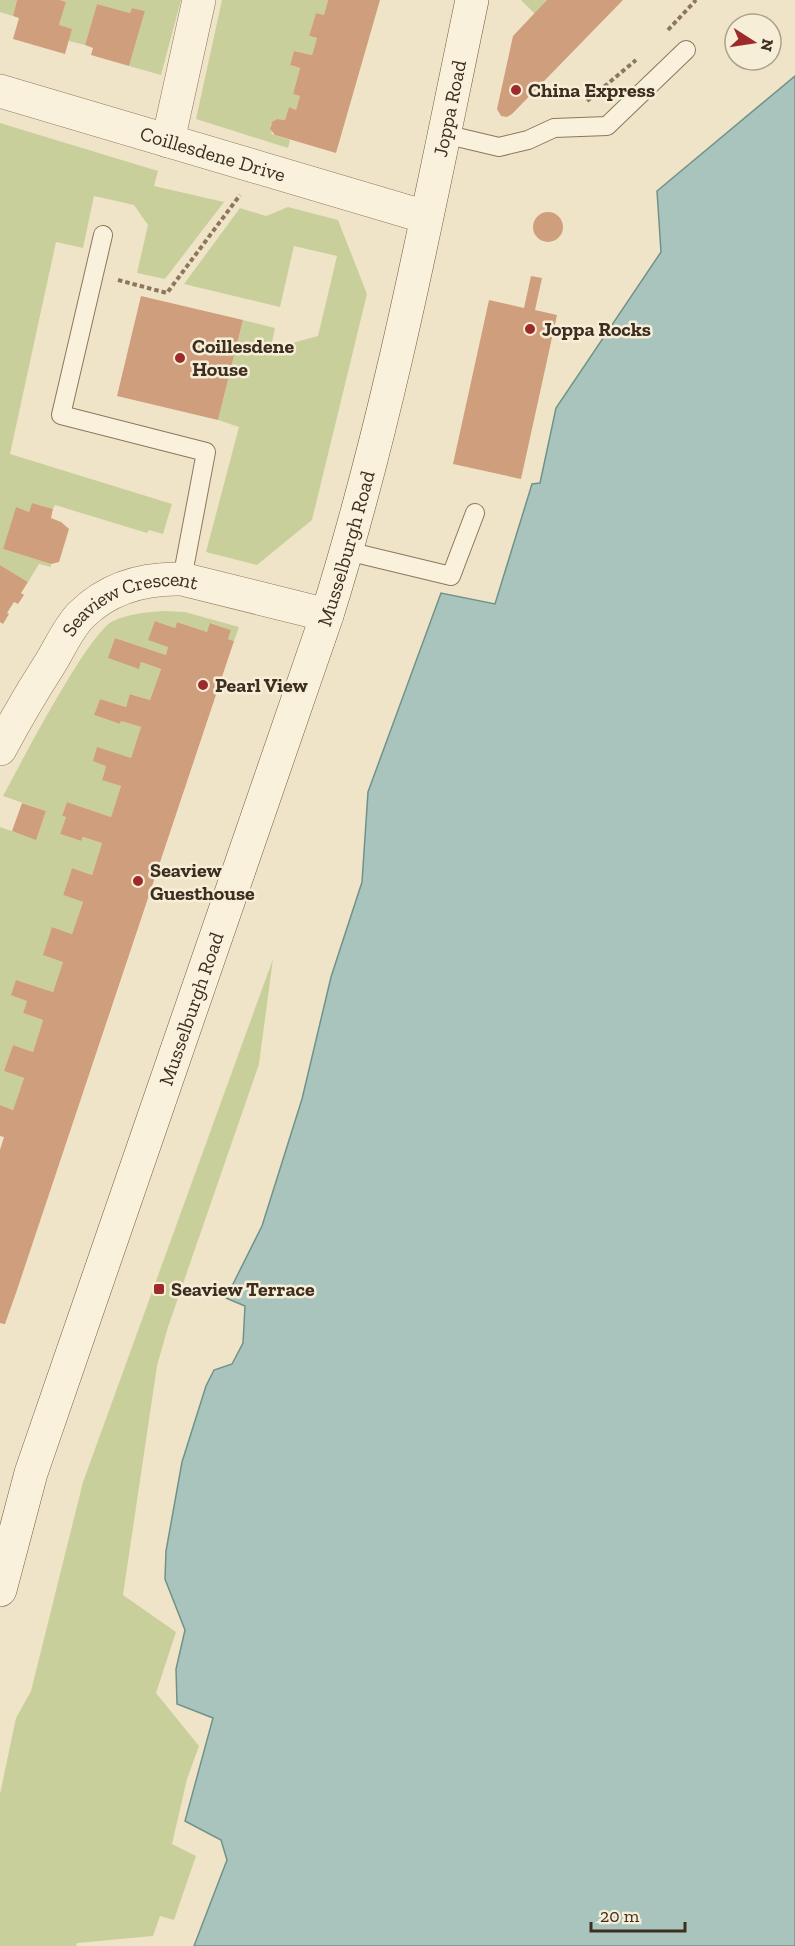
<svg xmlns="http://www.w3.org/2000/svg" width="795" height="1946" font-family="'Zilla Slab',serif">
<style>
.green{fill:#c9cf9b}
.water{fill:#a9c4bc;stroke:#6f938a;stroke-width:1.5}
.building{fill:#cf9f7d}
.lines{fill:none;stroke-linecap:round;stroke-linejoin:round}
.service-casing{stroke:#8d765c;stroke-width:20}
.minor-casing{stroke:#8d765c;stroke-width:34}
.secondary-casing{stroke:#6f573f;stroke-width:34}
.path{stroke:#8d765c;stroke-width:4;stroke-dasharray:4.5 3;stroke-linecap:butt}
.service{stroke:#faf1dc;stroke-width:18}
.minor{stroke:#faf1dc;stroke-width:33}
.secondary{stroke:#faf1dc;stroke-width:33}
.poi-dot{fill:#9e2a2b;stroke:#f7eed8;stroke-width:2}
.labels{text-anchor:middle;stroke-width:5;stroke-linejoin:round;paint-order:stroke}
.poi-label{font-size:20px;font-weight:bold;fill:#3d2e20;stroke:#f7eed8;text-anchor:start}
.street-label{font-size:20px;fill:#3d2e20;stroke:#f7eed8}
</style>
<rect width="100%" height="100%" fill="#f0e4c8"/>
<!-- green -->
<g class="green">
<path d="M0,0H17L13,16L0,12Z"/>
<path d="M60,0H181L161,75L129,66L145,11L132,8L130,13L97,4L85,45L69,41L59,25L66,2Z"/>
<path d="M222,0H328L324,15L316,13L309,36L317,38L312,55L294,51L290,65L300,68L293,94L300,96L296,110L289,107L285,120L277,119L270,125L272,134L290,140L288,148L196,119Z"/>
<path d="M521,0H547L535,14Z"/>
<path d="M0,123L158,171L154,186L224,202L165,279L137,273L148,225L134,205L94,196L83,248L56,242L10,454L172,504L163,534L149,530L147,533L55,505L53,509L32,503L29,512L16,508L3,549L51,564V567L39,564L28,582L0,565Z"/>
<path d="M288,207L338,220L367,294L312,520L257,565L206,552L239,427L218,420L243,320L275,328L272,342L285,345L318,336L337,256L294,246L280,307L184,284L240,208L266,216Z"/>
<path d="M163,611L185,612L239,627L234,641L228,639L231,630L211,623L207,632L177,622L175,628L155,621L168,647L166,655L115,638L109,658L139,668L141,662L161,669L150,700L131,694L126,707L100,699L94,715L120,724L121,721L141,727L131,758L106,766L102,779L121,786L111,817L67,802L62,816L66,817L60,834L81,841L83,837L102,843L92,875L72,868L63,895L83,902L72,934L52,927L63,962L53,992L16,980L27,1001L23,1013L43,1020L33,1052L13,1045L4,1071L24,1078L13,1110L0,1105V827L36,839L46,811L3,796C20,765 88,633 113,621C128,614 147,612 163,611Z"/>
<path d="M273,959L259,1064L168,1327L157,1366L123,1595L176,1632L156,1693L199,1746L187,1779L172,1844L196,1856L174,1920L160,1916L153,1936L77,1943L76,1946H0V1794L16,1718L31,1691L83,1482Z"/>
</g>
<!-- water -->
<path class="water" d="M795,76V1946H194L227,1860L221,1840L185,1821L213,1718L177,1704L176,1669L185,1630L165,1579L166,1551L182,1462L206,1386L214,1370L232,1364L243,1343L245,1306L226,1298L262,1226L302,1099L331,977L362,882L368,792L441,593L495,604L532,484L540,483L556,408L661,252L657,191Z"/>
<!-- building -->
<g class="building">
<path d="M17,0H60L66,2L59,25L72,29L65,54L13,39L19,18L13,16Z"/>
<path d="M328,0H380L336,153L275,135L270,129L272,122L277,119L285,120L289,107L296,110L300,96L293,94L300,68L290,65L294,51L312,55L317,38L309,36L316,13L324,15Z"/>
<path d="M547,0H623L512,114L507,117L501,116L497,109L513,36Z"/>
<path d="M97,4L130,13L132,8L145,11L129,66L91,55L93,48L85,45Z"/>
<circle cx="548" cy="227" r="15"/>
<path d="M531,276L542,278L535,310L557,315L521,479L453,464L489,300L524,308Z"/>
<path d="M141,296L243,320L218,420L117,396Z"/>
<path d="M32,503L53,509L51,518L61,522L69,529L59,562L51,564L3,549L16,507L29,512Z"/>
<path d="M0,565L28,582L21,593L24,595L18,604L14,602L7,613L9,614L3,624L0,622Z"/>
<path d="M155,621L175,628L177,622L207,632L210,623L231,630L228,639L234,641L17,1290L5,1324H4L0,1323V1150L4,1137L0,1136V1105L13,1110L24,1078L4,1071L13,1045L33,1052L43,1020L23,1013L27,1001L11,995L16,980L53,992L63,962L43,955L52,927L72,934L83,902L63,895L72,868L92,875L102,843L83,837L81,841L60,834L66,817L62,816L67,802L111,817L121,786L102,780L106,766L93,761L97,747L131,758L141,727L121,721L120,724L94,715L100,699L126,707L130,694L150,700L161,669L141,662L139,669L108,658L115,638L166,655L168,647L148,640Z"/>
<path d="M22,803L46,811L36,840L12,831Z"/>
</g>
<g class="lines">
<defs>
<g id="service">
<path d="M444,134L499,147L528,140L554,128L607,126L686,50"/>
<path d="M103,235L61,415L206,452L182,579"/>
<path d="M347,551L451,576L475,513"/>
</g>
<g id="minor">
<path id="s1" d="M0,91L426,217"/>
<path d="M168,141L199,0"/>
<path id="s2" d="M0,749C16,719 33,690 51,662C60,647 69,627 81,615C108,588 144,578 182,579L327,615"/>
</g>
<g id="secondary">
<path id="s3" d="M0,1590L31,1473L327,615C390,414 429,206 472,0"/>
</g>
</defs>
<!-- service casing -->
<use href="#service" class="service-casing"/>
<!-- minor casing -->
<use href="#minor" class="minor-casing"/>
<!-- secondary casing -->
<use href="#secondary" class="secondary-casing"/>
<!-- path -->
<g class="path">
<path d="M668,30L696,0"/>
<path d="M587,101L636,60"/>
<path d="M118,280L167,293L240,195"/>
</g>
<!-- service -->
<use href="#service" class="service"/>
<!-- minor -->
<use href="#minor" class="minor"/>
<!-- secondary -->
<use href="#secondary" class="secondary"/>
</g>
<!-- markers -->
<g class="poi-dot">
<circle cx="516" cy="90" r="6"/>
<circle cx="530" cy="329" r="6"/>
<circle cx="180" cy="358" r="6"/>
<circle cx="203" cy="685" r="6"/>
<circle cx="138" cy="881" r="6"/>
<rect x="153" y="1283" width="12" height="12" rx="3"/>
</g>
<g class="labels">
<!-- poi labels -->
<g class="poi-label">
<text x="528" y="97">China Express</text>
<text x="542" y="336">Joppa Rocks</text>
<text x="192" y="353">Coillesdene<tspan x="192" dy="23">House</tspan></text>
<text x="215" y="692">Pearl View</text>
<text x="150" y="877">Seaview<tspan x="150" dy="23">Guesthouse</tspan></text>
<text x="171" y="1296">Seaview Terrace</text>
</g>
<!-- street labels -->
<g class="street-label">
<text dy="7" stroke="none"><textPath href="#s3" startOffset="1550">Joppa Road</textPath></text>
<text dy="7" stroke="none"><textPath href="#s1" startOffset="222">Coillesdene Drive</textPath></text>
<text dy="7" stroke="none"><textPath href="#s3" startOffset="1098">Musselburgh Road</textPath></text>
<text dy="7" stroke="none"><textPath href="#s2" startOffset="208">Seaview Crescent</textPath></text>
<text dy="7" stroke="none"><textPath href="#s3" startOffset="612">Musselburgh Road</textPath></text>
</g>
</g>
<!-- north arrow -->
<g transform="translate(753 42) rotate(102)"><circle r="28" fill="#f7eed8" stroke="#ada18e" stroke-width="1.5"/>
<path d="M0-4.5L10 22L0 15L-10 22Z" fill="#9e2a2b"/>
<text y="-9" font-size="16" font-weight="bold" text-anchor="middle" fill="#3d2e20">N</text>
</g>
<!-- scale -->
<path d="M591 1922v9h94v-9" fill="none" stroke="#3d2e20" stroke-width="3"/>
<text x="600" y="1922" font-size="18" fill="#3d2e20" stroke="#f7eed8" stroke-width="4.5" paint-order="stroke">20 m</text>
</svg>
